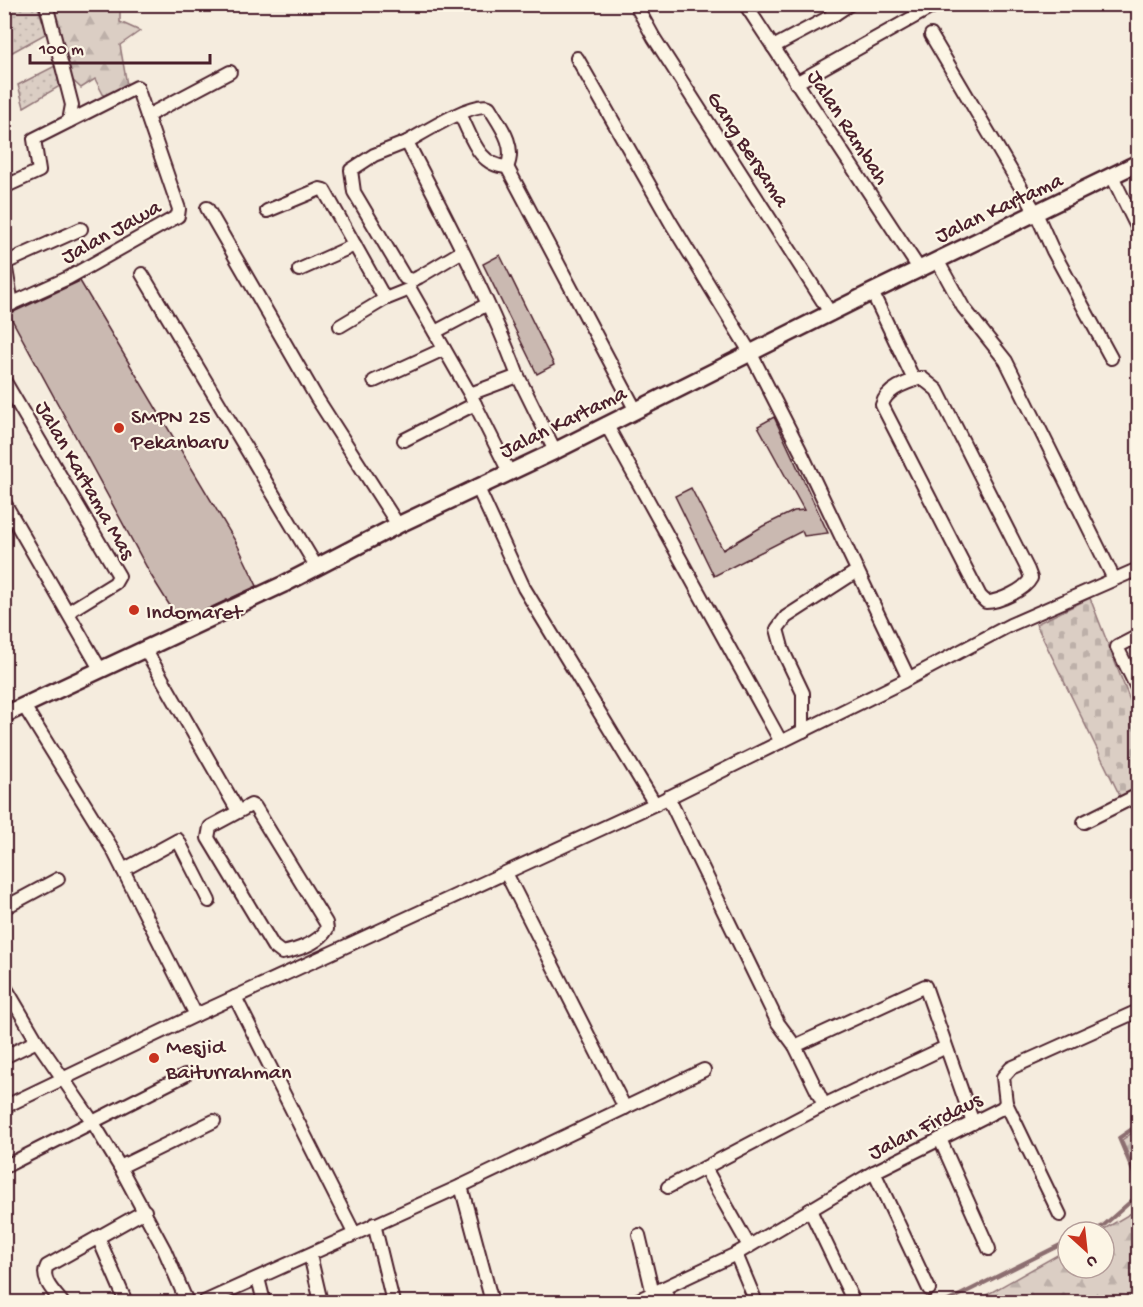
<svg xmlns="http://www.w3.org/2000/svg" width="1143" height="1307" font-family="'Gochi Hand',sans-serif">
<style>
.grass{fill:url(#grass-dots);stroke:#927678;stroke-width:1.5}
.forest{fill:url(#forest-firs);stroke:#927678;stroke-width:1.5}
.cemetery{fill:url(#cemetery-stones);stroke:#927678;stroke-width:1.5}
.lines{fill:none;stroke-linecap:round;stroke-linejoin:round}
.stream{stroke:#8c6e70;stroke-width:4}
.building{fill:#cab9b1;stroke:#4a1f2b;stroke-width:1.5}
.minor-casing{stroke:#4a1f2b;stroke-width:16}
.major-casing{stroke:#4a1f2b;stroke-width:20}
.minor{stroke:#fcf5e5;stroke-width:12}
.major{stroke:#fcf5e5;stroke-width:15}
.poi-dot{fill:#c8321e;stroke:#fcf5e5;stroke-width:2}
.labels{text-anchor:middle;stroke-width:4.5;stroke-linejoin:round;paint-order:stroke}
.street-label{font-size:22px;fill:#4a1f2b;stroke:#fcf5e5}
.poi-label{font-size:22px;fill:#4a1f2b;stroke:#fcf5e5;text-anchor:start}
</style>
<defs>
<pattern id="grass-dots" width="8" height="8" patternUnits="userSpaceOnUse" patternTransform="scale(1.5)"><rect width="8" height="8" fill="#dbcec4"/><path d="M2 2h.1M6 6h.1" fill="none" stroke="#bdb0a9" stroke-width="1.8" stroke-linecap="round"/></pattern>
<pattern id="forest-firs" width="22" height="20" patternUnits="userSpaceOnUse" patternTransform="scale(1.5)"><rect width="22" height="20" fill="#dbcec4"/><path d="M5 1l3.5 6h-7zM16 11l3.5 6h-7z" fill="#bdb0a9"/></pattern>
<pattern id="cemetery-stones" width="16" height="16" patternUnits="userSpaceOnUse" patternTransform="scale(1.5)"><rect width="16" height="16" fill="#dbcec4"/><path d="M2 7V4a2 2 0 0 1 4 0v3zM10 15v-3a2 2 0 0 1 4 0v3z" fill="#bdb0a9"/></pattern>
</defs>
<rect width="100%" height="100%" fill="#f5ecde"/>
<filter id="ink" filterUnits="userSpaceOnUse"><feTurbulence type="fractalNoise" baseFrequency=".0167" numOctaves="2"/><feDisplacementMap in="SourceGraphic" scale="12" xChannelSelector="R" yChannelSelector="G"/><feConvolveMatrix kernelMatrix="1 2 1 2 8 2 1 2 1" color-interpolation-filters="sRGB"/></filter>
<g filter="url(#ink)">
<!-- grass -->
<g class="grass">
<path d="M5,4L37,5L47,33L7,55L5,46Z"/>
<path d="M55,66L60,86L24,107L18,85Z"/>
</g>
<!-- forest -->
<g class="forest">
<path d="M51,5H116L120,8V22L140,31L120,45L127,85L104,96L95,79L81,88L69,77Z"/>
<path d="M1138,1129V1177L1122,1140Z"/>
<path d="M1138,1209V1302H974L1068,1249V1268H1104V1232H1099Z"/>
</g>
<!-- cemetery -->
<path class="cemetery" d="M1090,598L1138,721V790L1121,798L1036,624Z"/>
<g class="lines">
<!-- stream -->
<g class="stream">
<path d="M1138,1125L1119,1138L1138,1183"/>
<path d="M1091,1232L1103,1226L1138,1195"/>
<path d="M946,1302L1068,1241"/>
</g>
</g>
<!-- building -->
<g class="building">
<path d="M500,255L554,365L537,374L483,264Z"/>
<path d="M80,281L237,544L257,586L180,622L152,577L9,314Z"/>
<path d="M774,417L828,533L804,536L802,531L714,576L675,496L691,488L723,550L763,526L794,511L804,510L758,426Z"/>
</g>
<g class="lines">
<defs>
<g id="minor">
<path d="M46,4L72,105L69,121"/>
<path d="M641,4L638,9L654,38L831,314"/>
<path d="M745,4L920,270"/>
<path d="M835,14L850,4"/>
<path d="M931,35L1036,213L1053,251L1111,358"/>
<path d="M773,47L835,14L829,4"/>
<path d="M577,58L671,223L750,352L800,450L908,677"/>
<path d="M796,83L937,4"/>
<path d="M460,114C472,137 478,166 507,167"/>
<path d="M147,116L230,72"/>
<path d="M407,142C423,133 473,101 489,107C500,125 517,146 507,167"/>
<path d="M507,167L635,409"/>
<path d="M4,173L8,185"/>
<path d="M1112,176L1138,229"/>
<path d="M4,187L39,171L34,139L137,87L179,209L178,216L68,278L4,307"/>
<path d="M207,208L316,397L398,525"/>
<path d="M267,211L320,189L324,190L385,299"/>
<path d="M461,252L419,277L413,280L405,278L354,192L351,170L374,155L407,142C446,218 488,296 518,376L470,394"/>
<path d="M937,260L963,307L1006,361L1114,579"/>
<path d="M299,270L355,245"/>
<path d="M142,274L316,566"/>
<path d="M872,292L914,380"/>
<path d="M12,304L5,263L81,229"/>
<path d="M340,326L385,299L410,289L470,394L509,472"/>
<path d="M435,332L486,305"/>
<path d="M518,376L555,451"/>
<path d="M922,378L937,390L1028,570L1031,578C1025,590 999,602 986,602L980,596L882,405C886,389 907,382 922,378Z"/>
<path d="M4,380L119,576L115,583L68,612"/>
<path d="M374,381L444,349"/>
<path d="M606,424L781,742"/>
<path d="M404,440L475,404"/>
<path d="M477,486L524,588L655,804"/>
<path d="M4,502L100,669"/>
<path d="M1138,636L1117,647L1138,690"/>
<path d="M145,649L238,811"/>
<path d="M24,706L113,850L196,1015"/>
<path d="M803,731V693L783,651L777,629L786,617L857,571"/>
<path d="M668,797L778,1023L795,1046"/>
<path d="M251,805L255,807L326,923L327,929C319,943 297,950 282,953L273,946L208,838L210,827Z"/>
<path d="M1084,822L1138,795"/>
<path d="M123,870L178,840L209,901"/>
<path d="M506,873L625,1108"/>
<path d="M4,908L58,879"/>
<path d="M4,985L37,1041L92,1121L120,1167L164,1249L187,1302"/>
<path d="M235,997L354,1233"/>
<path d="M946,1047L824,1105L795,1046L925,986L973,1123"/>
<path d="M4,1057L37,1041"/>
<path d="M1006,1103L1060,1215"/>
<path d="M4,1107L196,1015L655,804L904,681L1010,625L1138,569"/>
<path d="M940,1139L989,1249"/>
<path d="M4,1167L185,1075"/>
<path d="M120,1167L214,1121"/>
<path d="M705,1168L749,1246"/>
<path d="M874,1172L929,1289"/>
<path d="M461,1186L492,1302"/>
<path d="M668,1187L824,1105"/>
<path d="M810,1210L854,1302"/>
<path d="M374,1224L393,1302"/>
<path d="M639,1235L653,1294"/>
<path d="M98,1237L126,1302"/>
<path d="M736,1254L756,1302"/>
<path d="M310,1255L321,1302"/>
<path d="M258,1278L264,1302"/>
<path d="M664,1288L669,1302"/>
<path d="M62,1302C54,1292 40,1279 47,1266L145,1211"/>
<path d="M204,1302L461,1186L704,1070"/>
<path d="M634,1302L736,1254L874,1172L1002,1108L1006,1103L1003,1077L1011,1068L1138,1011"/>
</g>
<path id="major" d="M4,715L284,584L398,525L555,451L872,292L1138,163"/>
</defs>
<!-- minor casing -->
<use href="#minor" class="minor-casing"/>
<!-- major casing -->
<use href="#major" class="major-casing"/>
<!-- minor -->
<use href="#minor" class="minor"/>
<!-- major -->
<use href="#major" class="major"/>
</g>
</g>
<!-- markers -->
<g class="poi-dot">
<circle cx="119" cy="428" r="6"/>
<circle cx="134" cy="610" r="6"/>
<circle cx="154" cy="1058" r="6"/>
</g>
<g class="labels">
<!-- street labels -->
<g class="street-label">
<text transform="translate(850 126) rotate(57)" y="8">Jalan Rambah</text>
<text transform="translate(750 148) rotate(57)" y="8">Gang Bersama</text>
<text transform="translate(998 206) rotate(-25)" y="8">Jalan Kartama</text>
<text transform="translate(110 230) rotate(-29)" y="8">Jalan Jawa</text>
<text transform="translate(562 420) rotate(-26)" y="8">Jalan Kartama</text>
<text transform="translate(87 479) rotate(60)" y="8">Jalan Kartama Mas</text>
<text transform="translate(924 1124) rotate(-27)" y="8">Jalan Firdaus</text>
</g>
<!-- poi labels -->
<g class="poi-label">
<text x="131" y="423">SMPN 25<tspan x="131" dy="25">Pekanbaru</tspan></text>
<text x="146" y="618">Indomaret</text>
<text x="166" y="1053">Mesjid<tspan x="166" dy="25">Baiturrahman</tspan></text>
</g>
</g>
<!-- margin -->
<rect width="1143" height="1307" fill="none" stroke="#fcf5e5" stroke-width="24"/>
<rect x="12" y="12" width="1119" height="1283" fill="none" stroke="#4a1f2b" stroke-width="2" filter="url(#ink)"/>
<!-- north arrow -->
<g transform="translate(1086 1250) rotate(153)"><circle r="28" fill="#fcf5e5" stroke="#b59f9b" stroke-width="1.5"/>
<path d="M0-4.5L10 22L0 15L-10 22Z" fill="#c8321e"/>
<text y="-9" font-size="16" font-weight="bold" text-anchor="middle" fill="#4a1f2b">U</text>
</g>
<!-- scale -->
<path d="M30 54v9h180v-9" fill="none" stroke="#4a1f2b" stroke-width="3"/>
<text x="39" y="54" font-size="18" fill="#4a1f2b" stroke="#fcf5e5" stroke-width="4.5" paint-order="stroke">100 m</text>
</svg>
